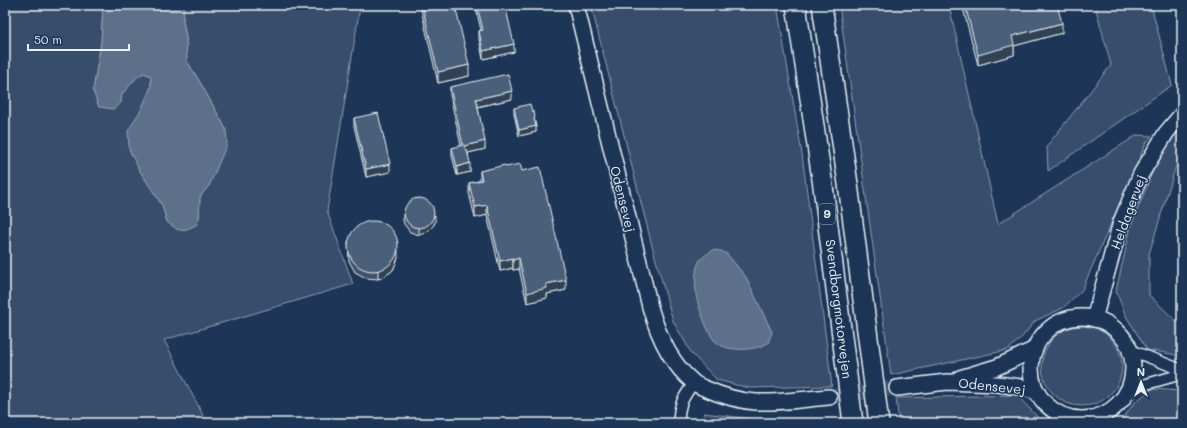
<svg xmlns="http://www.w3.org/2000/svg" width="1187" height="428" font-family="Mali,sans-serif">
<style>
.green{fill:#374d6c;stroke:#909fb2}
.water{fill:#5d7089;stroke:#95a4b5}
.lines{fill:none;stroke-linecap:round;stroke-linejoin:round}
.secondary-tunnel{stroke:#3b516f;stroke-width:15;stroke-dasharray:15 8;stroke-linecap:butt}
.street-casing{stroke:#e8f1f8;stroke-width:13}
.secondary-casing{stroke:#e8f1f8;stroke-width:18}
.highway-casing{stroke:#e8f1f8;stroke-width:22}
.street{stroke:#1d3557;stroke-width:10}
.secondary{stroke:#1d3557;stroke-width:15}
.highway{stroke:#1d3557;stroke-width:19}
.wall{fill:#3f5169;stroke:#e8f1f8}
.shaded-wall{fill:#334255;stroke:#e8f1f8}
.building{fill:#495e7a;stroke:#e8f1f8}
.labels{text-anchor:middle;stroke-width:3;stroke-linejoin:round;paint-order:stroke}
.shield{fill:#1d3557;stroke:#abb9c8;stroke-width:1}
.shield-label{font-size:12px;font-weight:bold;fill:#e8f1f8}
.street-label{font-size:13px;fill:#e8f1f8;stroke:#1d3557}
</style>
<rect width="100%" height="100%" fill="#1d3557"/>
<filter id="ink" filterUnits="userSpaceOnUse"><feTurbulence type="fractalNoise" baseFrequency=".025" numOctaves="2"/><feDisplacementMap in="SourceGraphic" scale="8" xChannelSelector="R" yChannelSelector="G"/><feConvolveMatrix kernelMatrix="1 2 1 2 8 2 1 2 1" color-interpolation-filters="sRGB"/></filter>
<g filter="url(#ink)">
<!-- green -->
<g class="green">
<path d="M5,5H103L101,42L93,91L99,107L122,94L137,77L144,73L151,76V87L142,108L138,168L162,205L167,222L199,218L200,197L210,184L226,129L201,84L187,61L186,37L183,21L184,5H362L359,13L327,211L353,284L164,340L207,423H5Z"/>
<path d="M591,5H777L802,154L832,386L749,388L717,380L692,354L673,321L651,242Z"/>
<path d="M839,5H949L998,224L1137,135L1152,136L1146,143L1082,290L1063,308L1035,321L1023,336L1008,350L891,375Z"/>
<path d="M1095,5H1151L1172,85L1048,171L1047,146L1111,65Z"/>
<path d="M1182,123V146L1149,254V295L1176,321L1182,322V358L1172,354L1147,350L1126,316L1116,291L1131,226L1160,153Z"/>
<circle cx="1082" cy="366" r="40"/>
<path d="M1152,389L1182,391V423H1117L1120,422L1135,402Z"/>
<path d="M1017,395L1043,423H899L896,398Z"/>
<path d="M704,413L783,423H706Z"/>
</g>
<!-- water -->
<g class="water">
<path d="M103,5H184L183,21L186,37L187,61L201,84L226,129L227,144L210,184L200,197L199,218L196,225L187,229L178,230L167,222L162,205L138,168L129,149L128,131L142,108L151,87V76L144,73L137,77L122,94L121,103L113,109L99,107L93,91L101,42Z"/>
<path d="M713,250L721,251L727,254L746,277L772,332L768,343C755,351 725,353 714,340C707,332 698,305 696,295C695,287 695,271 698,264C700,257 708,254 713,250Z"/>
</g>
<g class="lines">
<!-- secondary-tunnel -->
<path class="secondary-tunnel" d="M829,397L897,388"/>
<defs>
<g id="street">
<path d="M1130,350L1182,370"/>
<path d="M1129,389L1182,374"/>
<path d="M679,423C678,406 683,397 694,383"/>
</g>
<g id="secondary">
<path d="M576,5L650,307C658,335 670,363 693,382C696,385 700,386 704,388C720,395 737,401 756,402C780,403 805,399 829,397"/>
<circle cx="1082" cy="368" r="51"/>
<path d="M1094,319L1121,222L1141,174L1166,133L1182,114"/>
<path d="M960,378L997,367L1035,349"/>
<path d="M897,388L947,382L997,384L1021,387L1037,392"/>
</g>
<g id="highway">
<path d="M796,5L823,186L853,423"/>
<path d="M822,5L848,184L879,423"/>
</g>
</defs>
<!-- street casing -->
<use href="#street" class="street-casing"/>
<!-- secondary casing -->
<use href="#secondary" class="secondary-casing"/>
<!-- highway casing -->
<use href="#highway" class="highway-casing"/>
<!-- street -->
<use href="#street" class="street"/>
<!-- secondary -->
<use href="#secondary" class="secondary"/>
<!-- highway -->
<use href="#highway" class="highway"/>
</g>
<!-- wall -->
<g class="wall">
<path d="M420,5H455L469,76L438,83Z"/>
<path d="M475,5H505L514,52L483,59L479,39V31L481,30Z"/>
<path d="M962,5H1057L1062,33L1014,46V55L978,65Z"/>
<path d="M450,87L512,99L478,107L485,149L468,153L470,172L457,175L452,156V148L461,146L450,95Z"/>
<path d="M514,108L532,111L535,122L536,132L519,136L514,114Z"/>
<path d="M354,118L390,172L366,177L354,126Z"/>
<path d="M506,167L522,171L566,290L547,294V298L527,303L519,269L513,270V268L500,271L487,215L475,218L469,193V183L480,181V171Z"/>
<path d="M403,214L435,221L434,225L427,232L419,235L410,232L404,224L403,220Z"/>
<path d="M348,241L398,258L393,270L384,277L378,279L366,278L355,272L349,261Z"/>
</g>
<!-- shaded-wall -->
<g class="shaded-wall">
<path d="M1062,23V33L1014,46V55L978,65V55L1012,36Z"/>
<path d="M514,44V52L483,59V51Z"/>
<path d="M469,65V76L438,83V72Z"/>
<path d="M512,91V99L476,107V99Z"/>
<path d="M536,126V132L519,136V130Z"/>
<path d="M485,141V149L464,154V146Z"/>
<path d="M470,163V172L457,175V167Z"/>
<path d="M390,164V172L366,177V169Z"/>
<path d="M487,205V215L475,218V207Z"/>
<path d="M435,215V221L434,225L427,232L419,235V229Z"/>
<path d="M398,250V258L393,270L384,277L378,279V271Z"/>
<path d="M513,258V268L500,271V261Z"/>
<path d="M519,258V269L513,270V260Z"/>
<path d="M566,280V290L547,294V298L527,303V293L546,284Z"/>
</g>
<!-- building -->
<g class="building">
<path d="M422,5H455L469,65L438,72Z"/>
<path d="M477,5H505L514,44L483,51L479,31L483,30Z"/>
<path d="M965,5H1057L1062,23L1012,36L1014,45L978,55Z"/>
<path d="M508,74L512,91L476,99L485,141L464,146L465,150H467L470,163L457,167L452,148L463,145L450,87Z"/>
<path d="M530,104L532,111L534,112L535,117L534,119L536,126L519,130L514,108Z"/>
<path d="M378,113L390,164L366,169L354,118Z"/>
<path d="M520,164L522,171L540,167L566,280L546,284L547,288L527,293L519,258L513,260V258L500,261L487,205L475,207L469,183L482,180L480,171L505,165L506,167Z"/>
<circle cx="419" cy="213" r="15"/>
<circle cx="373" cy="246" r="25"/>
</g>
</g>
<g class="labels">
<!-- shield labels -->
<rect class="shield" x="819" y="204" width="16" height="20" rx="3"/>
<g class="shield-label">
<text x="827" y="218">9</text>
</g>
<!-- street labels -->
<g class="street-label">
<text transform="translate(623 199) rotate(76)" y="5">Odensevej</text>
<text transform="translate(1128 212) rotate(-70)" y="5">Heldagervej</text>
<text transform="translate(839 309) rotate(83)" y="5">Svendborgmotorvejen</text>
<text transform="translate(992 386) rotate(6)" y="5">Odensevej</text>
</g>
</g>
<!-- margin -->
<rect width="1187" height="428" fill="none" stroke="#1d3557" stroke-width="20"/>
<rect x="10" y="10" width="1167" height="408" fill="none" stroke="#e8f1f8" stroke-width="1.5" filter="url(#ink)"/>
<!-- north arrow -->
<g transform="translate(1141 382)" stroke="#1d3557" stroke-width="3" paint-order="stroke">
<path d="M0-3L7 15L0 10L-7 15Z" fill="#e8f1f8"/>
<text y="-6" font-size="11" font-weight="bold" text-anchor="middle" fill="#e8f1f8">N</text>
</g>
<!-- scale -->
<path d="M28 44v6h101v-6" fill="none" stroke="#e8f1f8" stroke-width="2"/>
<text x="34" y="44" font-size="12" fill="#e8f1f8" stroke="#1d3557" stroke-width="3" paint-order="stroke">50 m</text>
</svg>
